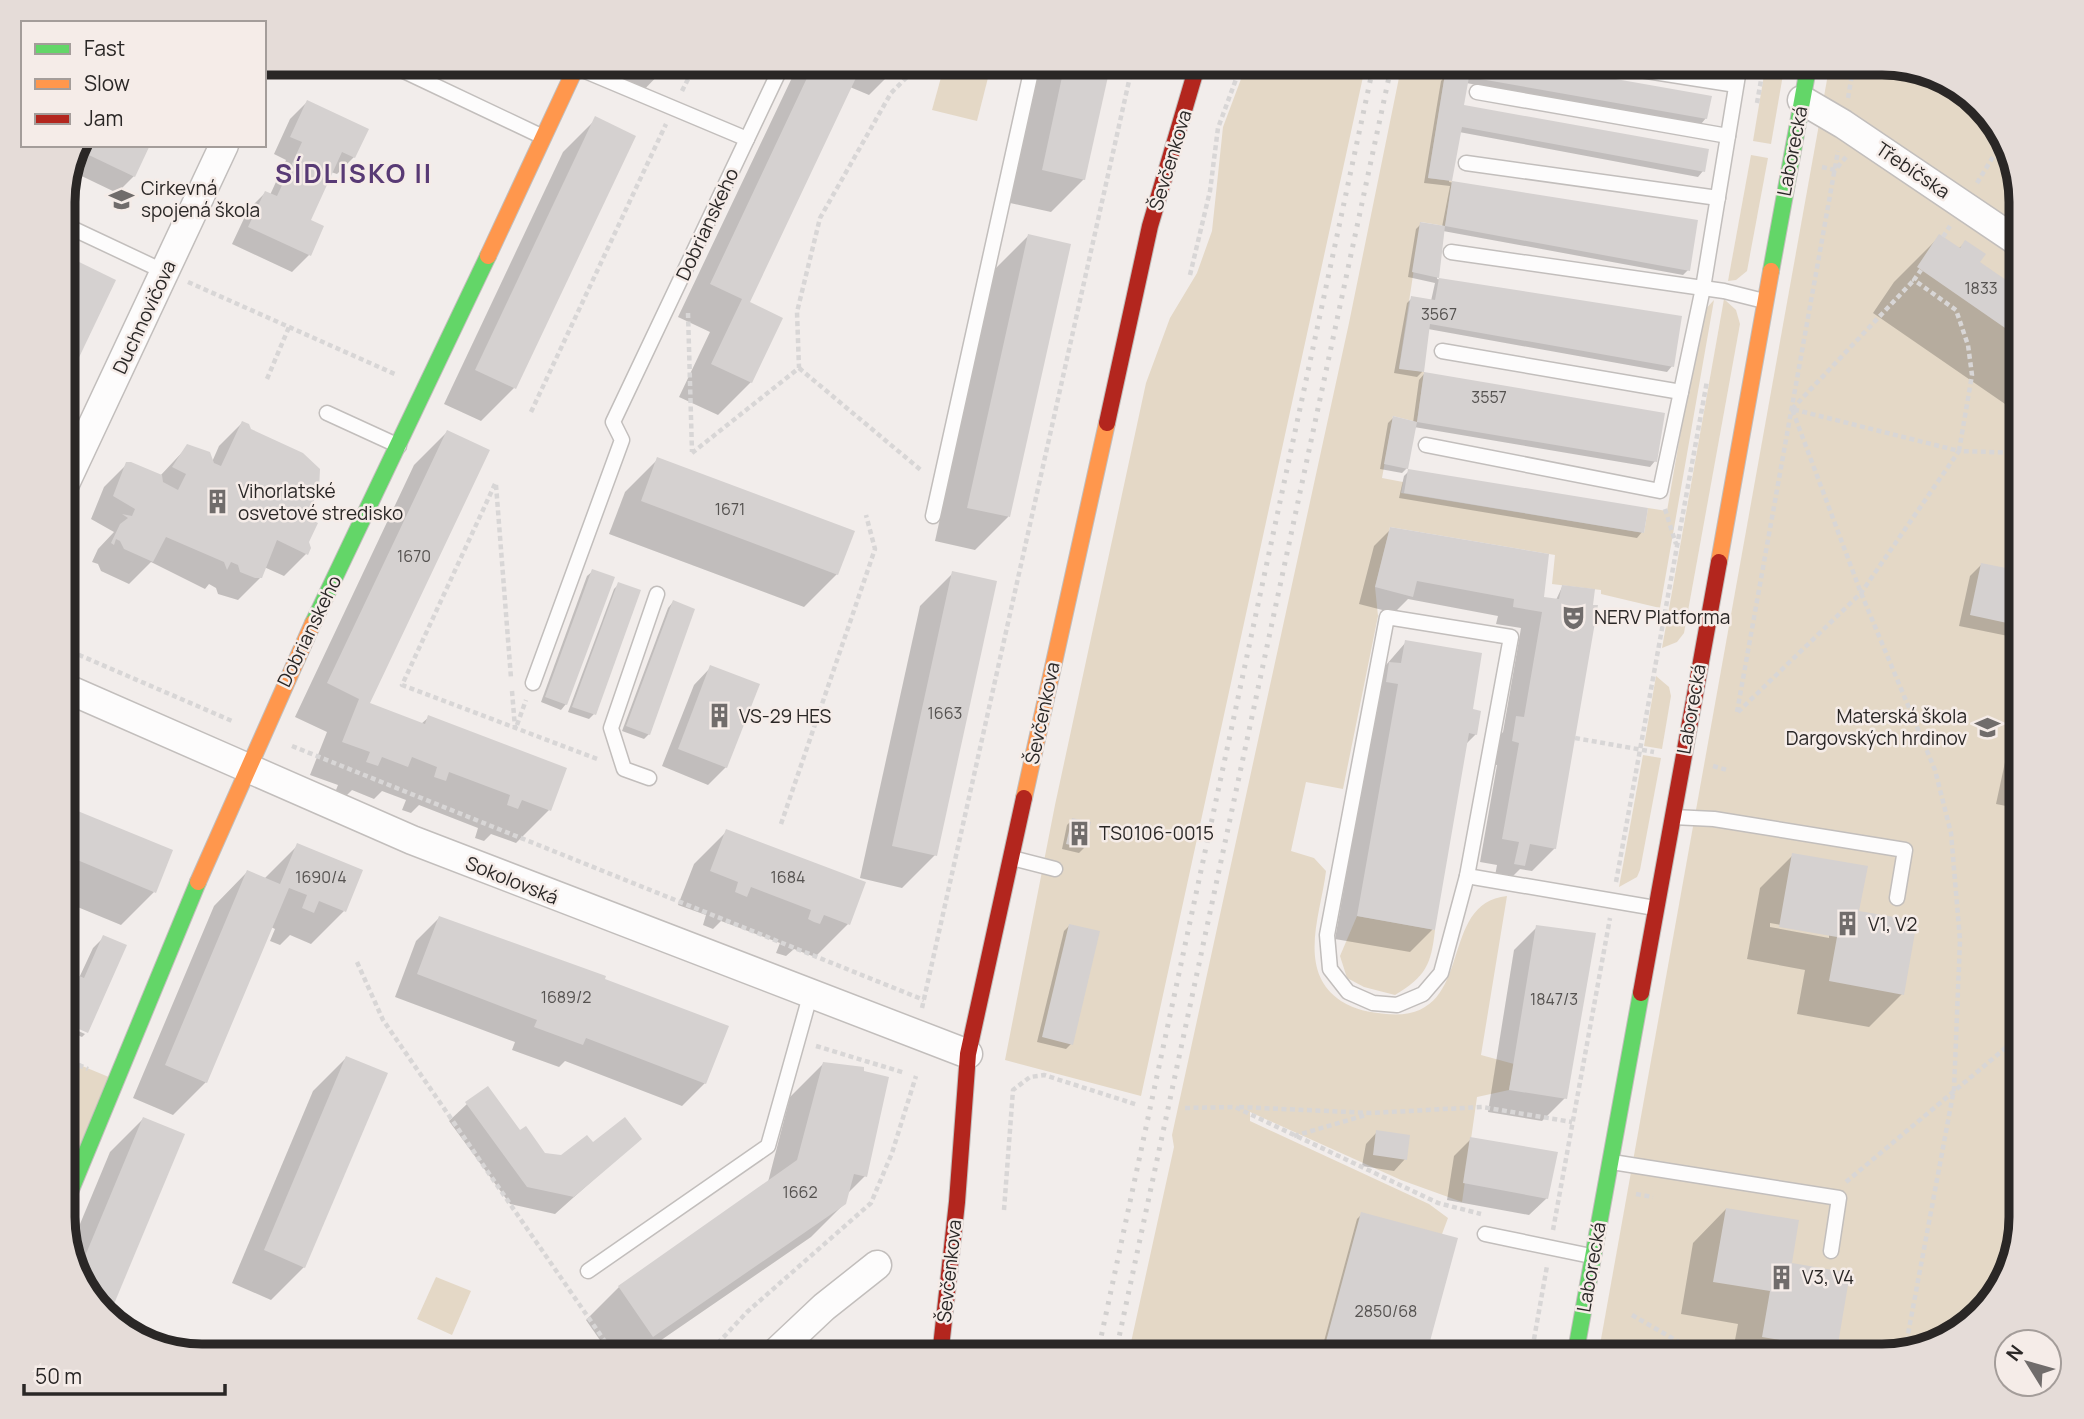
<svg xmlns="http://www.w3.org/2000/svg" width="2084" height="1419" font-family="Manrope,sans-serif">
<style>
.green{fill:#e4d8c6}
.shadow{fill:#0003;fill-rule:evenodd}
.building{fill:#d5d1d0}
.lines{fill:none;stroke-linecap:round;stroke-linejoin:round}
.lane-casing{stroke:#c2bebc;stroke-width:17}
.street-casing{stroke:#c2bebc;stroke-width:31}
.fast-casing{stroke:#c2bebc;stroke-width:18}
.slow-casing{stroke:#c2bebc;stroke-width:18}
.jam-casing{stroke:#c2bebc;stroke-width:18}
.path{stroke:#d8d6d6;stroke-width:4.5;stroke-dasharray:5 3.5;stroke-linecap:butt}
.lane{stroke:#fdfcfc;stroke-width:14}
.street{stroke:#fdfcfc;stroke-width:28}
.fast{stroke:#63d668;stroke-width:16}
.slow{stroke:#ff974d;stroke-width:16}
.jam{stroke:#b3261e;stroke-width:16}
.rail{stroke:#d2d0cf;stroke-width:5;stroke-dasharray:3.5 7;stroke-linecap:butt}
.labels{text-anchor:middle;stroke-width:5;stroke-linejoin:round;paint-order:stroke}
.number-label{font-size:16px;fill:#555250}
.street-label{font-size:19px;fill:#2a2726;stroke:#f5ece8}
.poi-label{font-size:19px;fill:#2a2726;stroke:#f5ece8;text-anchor:start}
.district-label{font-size:26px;font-weight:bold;letter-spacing:2px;fill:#583a75;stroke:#f5ece8}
.rim{fill:none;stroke:#2a2726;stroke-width:9}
</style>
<rect width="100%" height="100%" fill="#f2edeb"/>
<!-- green -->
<g class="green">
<path d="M945,63L991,66L977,121L932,110Z"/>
<path d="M1247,63H1366L1141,1096L1005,1060L1055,805L1146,383L1170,318L1197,273L1212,231L1223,127Z"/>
<path d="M1402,63H1459L1457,75L1445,74L1428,178L1452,181L1445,226L1421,222L1399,368L1424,372L1417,422L1393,416L1382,478L1403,482L1401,493L1644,533L1648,508L1667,511L1701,314L1714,300L1660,608L1601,594V590L1552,584L1555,555L1390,527L1375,587L1378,616L1343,789L1306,782L1291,851L1314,858L1326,871C1321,914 1296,971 1341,1001C1355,1010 1369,1012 1386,1014C1478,1023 1435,903 1507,896L1481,1055L1514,1064L1509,1090L1477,1097L1462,1202L1401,1180L1250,1112V1121L1429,1204L1448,1218L1442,1234L1322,1356H1128L1174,1147L1172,1135L1349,323Z"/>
<path d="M1766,63H1785L1771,144L1753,141Z"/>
<path d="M1830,63H1882L1960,87L2003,133L2021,202V1217L1997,1295L1951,1338L1882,1356H1598Z"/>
<path d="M1751,155L1768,158L1747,271L1736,280L1728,281Z"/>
<path d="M1724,299L1736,310L1740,324L1684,633L1677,642L1662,648Z"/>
<path d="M1656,676L1669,687L1671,696L1662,749L1644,746Z"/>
<path d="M1643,755L1661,758L1640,870L1637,877L1619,887Z"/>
<path d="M1357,916L1435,930C1431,965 1426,976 1395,995L1364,987L1347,978L1340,956Z"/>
<path d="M63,1058L116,1080L63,1209Z"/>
<path d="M436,1277L471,1291L452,1335L417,1319Z"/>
</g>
<!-- shadow -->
<g class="shadow">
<path d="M605,63H670L635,99L597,81Z"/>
<path d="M799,63H901L869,95L850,87L748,303L751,382L718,415L679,397L710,332L678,317Z"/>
<path d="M1041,63H1109L1084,179L1051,212L1010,203Z"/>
<path d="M1456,63H1516L1706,118L1701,124L1466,83L1462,107L1703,171L1698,177L1459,132L1449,182L1696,222L1688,270L1683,275L1443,231L1437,279L1680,318L1672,366L1667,372L1428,329L1422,372L1417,377L1394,373L1407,303L1412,298L1431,301L1435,283L1408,277L1416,229L1421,224L1442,227L1450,186L1424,183L1441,81L1446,75L1454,77Z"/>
<path d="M1635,63H1722L1715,77Z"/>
<path d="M307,102L354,157L337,174L331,172L309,221V255L292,272L232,244L248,210L265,193L270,195L286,160L274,154L290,119Z"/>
<path d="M596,119L514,388L481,421L444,404L563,152Z"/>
<path d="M76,145L134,176L117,193L69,170Z"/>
<path d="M1028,236L1008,517L975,550L935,541L995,269Z"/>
<path d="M1940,236L1958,249L1966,242L1978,262L2018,290L2021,287V415L1873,313L1894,282Z"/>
<path d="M75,262L63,387V274Z"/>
<path d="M1424,374L1655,461L1650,467L1414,427L1407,468L1402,473L1380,469L1388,423L1393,418L1413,423L1419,380Z"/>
<path d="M242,423L304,518L306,554L284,576L264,567L261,577L238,600L218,594L216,588L209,584L205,589L151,562L129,584L101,571L98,564L92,562L98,549L114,532L91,519L104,487L127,464L160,476L188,446L212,462L219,446Z"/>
<path d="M447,432L367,704L421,724L429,717L549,810L516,843L491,834L484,841L475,838L478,828L419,805L411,813L402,810L406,800L382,791L374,799L352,790L344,798L334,795L338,785L310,775L327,732L295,717L414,465Z"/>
<path d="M658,459L837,574L804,607L609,534L625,492Z"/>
<path d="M1409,471L1642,532L1637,538L1399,498L1404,476Z"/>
<path d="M1391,529L1541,602L1556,600L1562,587L1555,848L1532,871L1520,869L1501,888L1493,887L1497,865L1480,862L1497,765L1490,764L1494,741L1503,732L1521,628L1496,624L1498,616L1408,599L1394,613L1359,604L1374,546Z"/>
<path d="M1982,564L2019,625L2008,636L1959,626L1970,576Z"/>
<path d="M593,571L566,704L561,710L541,702L587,576Z"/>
<path d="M953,573L935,855L902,888L860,878L920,606Z"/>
<path d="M619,584L594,714L589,719L568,712L614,589Z"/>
<path d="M673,602L649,734L644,739L622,731L668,608Z"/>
<path d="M1406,642L1471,711L1476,734L1465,745L1433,929L1410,952L1335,939L1376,707L1364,705L1367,687Z"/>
<path d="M711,667L758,685L726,767L708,785L662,766L694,685Z"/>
<path d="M2021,688V809L1996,804Z"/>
<path d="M63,807L154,892L121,925L63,901Z"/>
<path d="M1072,820L1084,848L1079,853L1062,849L1067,825Z"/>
<path d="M727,831L848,924L815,957L794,949L786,956L776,953L780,943L721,921L713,929L703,925L706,915L678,905L694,864Z"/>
<path d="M298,845L344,911L311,944L290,935L280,945L270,941L275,929L271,927L206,1082L173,1115L133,1098L214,906L247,872L265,878Z"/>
<path d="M1793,855L1857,912L1902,994L1869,1027L1797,1014L1805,970L1747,959L1760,888ZM1770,923L1829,934V938L1770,927Z"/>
<path d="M439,918L603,980L705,1083L682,1106L565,1061L559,1067L512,1050L515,1042L395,997L416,941Z"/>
<path d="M1069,926L1071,1044L1066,1049L1037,1042L1064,931Z"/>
<path d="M1537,927L1565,1098L1542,1121L1488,1112L1514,950Z"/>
<path d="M104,937L124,946L63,1003L72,982L79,978L93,948Z"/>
<path d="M63,1024L85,1034L82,1037L63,1029Z"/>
<path d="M346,1058L304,1267L271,1300L232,1283L313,1091Z"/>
<path d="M823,1064L865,1176L847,1194L845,1203L811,1237L638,1356H611L586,1320L619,1287L768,1182L790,1097Z"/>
<path d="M467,1104L520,1133L544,1154L562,1156L593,1144L640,1138L555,1214L510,1204L449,1121Z"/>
<path d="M143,1119L81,1286L70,1248L110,1152Z"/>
<path d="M1377,1132L1405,1159L1394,1171L1362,1166L1366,1144Z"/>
<path d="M1471,1139L1547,1198L1529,1215L1447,1200L1454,1156Z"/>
<path d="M1726,1209L1789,1265L1835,1349L1828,1356H1732L1738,1324L1681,1314L1693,1243Z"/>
<path d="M1362,1214L1424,1356H1320L1357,1219Z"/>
</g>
<!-- building -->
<g class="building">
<path d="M814,63H863L750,302L783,318L752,383L711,364L742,299L710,284Z"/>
<path d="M1065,63H1111L1085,180L1042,170Z"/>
<path d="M1459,63H1525L1712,96L1707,119L1469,77L1464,105L1709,149L1705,172L1462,127L1452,181L1428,178L1445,74L1457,75Z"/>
<path d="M1676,63H1723L1722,72Z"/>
<path d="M307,100L369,129L355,158L342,152L311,220L324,226L311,256L248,227L265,191L277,196L302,142L290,137Z"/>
<path d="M595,116L636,136L516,389L475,370Z"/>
<path d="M76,145H150L135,177L74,148Z"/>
<path d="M1452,181L1698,220L1690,271L1445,226Z"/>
<path d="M1420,222L1445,226L1439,278L1412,272Z"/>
<path d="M1028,234L1071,244L1010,517L967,508Z"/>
<path d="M1939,234L1960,248L1965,240L1986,254L1980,262L2019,289L2021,286V339L1917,267Z"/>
<path d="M75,260L116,280L63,391V284Z"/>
<path d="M1439,278L1682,316L1674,367L1430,324L1424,372L1399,369L1411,296L1435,300Z"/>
<path d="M1424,372L1665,413L1657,462L1417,422Z"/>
<path d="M1393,416L1417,422L1408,469L1384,464Z"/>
<path d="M242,421L249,424L251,429L303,453L320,469L319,490L306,517L318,523L309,542L311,548L308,555L277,540L262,578H255L240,572L238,565L231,562L227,570L224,562L166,537L153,562L124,549L120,541L116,539L114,545L111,543L120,524L128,518L122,514L132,516L135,509L113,496L126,462H131L162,475L163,482L178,490L186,474L172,467L187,444L210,452L214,463L221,466Z"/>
<path d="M447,430L490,450L370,703L425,724L428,715L567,768L551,811L522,800L518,809L507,805L510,795L449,772L446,781L434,777L437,767L412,757L408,767L382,757L378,766L366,762L370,752L342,742L359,699L327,683Z"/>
<path d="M657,457L855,531L838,575L641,501Z"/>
<path d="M1408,469L1648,508L1644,533L1404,493Z"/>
<path d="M1390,527L1549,554L1544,597L1559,599L1562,585L1595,589L1593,605H1598L1556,849L1530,844L1525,866L1514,864L1519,842L1502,839L1519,743L1512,741L1516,716L1524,717L1542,612L1513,607L1514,599L1417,581L1413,597L1375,587Z"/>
<path d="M1981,563L2021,571V626L1970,615Z"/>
<path d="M592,569L615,577L567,705L545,697Z"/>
<path d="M952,571L997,581L937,856L892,846Z"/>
<path d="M618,582L641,590L596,715L572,707Z"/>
<path d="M673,600L695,609L650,735L626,726Z"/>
<path d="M1405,640L1482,653L1473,709L1481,711L1477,735L1469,733L1435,930L1357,916L1398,684L1386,682L1389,662L1401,663Z"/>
<path d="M710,665L760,684L727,768L678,749Z"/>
<path d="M2020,751H2021V789L2012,787Z"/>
<path d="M63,805L173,850L156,893L63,854Z"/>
<path d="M1072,818L1091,822L1085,848L1066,844Z"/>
<path d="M726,829L866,882L850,925L824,915L820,924L814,922L808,919L811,910L751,887L747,897L735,892L738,882L710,871Z"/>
<path d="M297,843L363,870L346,912L319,901L314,913L302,908L307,895L289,888L207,1083L165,1065L247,870L280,884Z"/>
<path d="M1792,853L1868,866L1859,911L1917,921L1904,995L1829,981L1837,937L1779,927Z"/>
<path d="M439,916L606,976L605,979L729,1026L706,1084L586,1038L583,1045L534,1027L537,1020L417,974Z"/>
<path d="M1069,924L1100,931L1073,1045L1042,1037Z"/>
<path d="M1536,925L1596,933L1567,1099L1509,1090Z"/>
<path d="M103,935L127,945L88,1033L63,1022V1003L77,975L84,978Z"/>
<path d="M346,1056L388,1073L305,1268L264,1250Z"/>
<path d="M823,1062L864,1067V1071L889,1077L867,1177L854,1174L846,1204L653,1337L618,1286L797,1160Z"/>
<path d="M488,1086L520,1130L526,1126L545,1153L561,1155L587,1135L593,1142L625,1117L642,1139L574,1197L527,1187L465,1102Z"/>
<path d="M143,1117L185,1134L109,1316L81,1286L78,1273Z"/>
<path d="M1376,1130L1410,1135L1407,1160L1373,1155Z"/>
<path d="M1470,1137L1558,1152L1548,1199L1463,1183Z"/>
<path d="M1726,1208L1799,1220L1792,1263L1850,1273L1837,1350L1762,1337L1770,1291L1713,1282Z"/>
<path d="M1361,1212L1458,1238L1426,1356H1322Z"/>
</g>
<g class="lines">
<defs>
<g id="lane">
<path d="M387,63L541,136"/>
<path d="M1596,63L1736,85"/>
<path d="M578,68L747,139"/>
<path d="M1477,92L1728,136"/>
<path d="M1466,163L1718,198"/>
<path d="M63,224L165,272"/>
<path d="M1451,252L1724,291L1764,301"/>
<path d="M1442,351L1681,392"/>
<path d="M327,413L399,446"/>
<path d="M1426,445L1660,491L1703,288L1740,63"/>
<path d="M933,516L1033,63"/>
<path d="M1387,617L1511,637L1467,876L1441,973L1423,994L1397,1005L1373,1003L1348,992L1330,969L1327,935Z"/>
<path d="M533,683L622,440L613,422L783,63"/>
<path d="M649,778L624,769L611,728L657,594"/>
<path d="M1673,817L1714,819L1905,850L1897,898"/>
<path d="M1012,858L1055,869"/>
<path d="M1467,876L1655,908"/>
<path d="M1612,1162L1839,1198L1831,1251"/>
<path d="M1485,1234L1591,1256"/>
<path d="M588,1271L768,1146L810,996"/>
</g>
<g id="street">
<path d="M1802,100L1843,124L2021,244"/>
<path d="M63,488L224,145"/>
<path d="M63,687L412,840L968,1054"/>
<path d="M772,1356L824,1307L877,1265"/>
</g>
<g id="fast">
<path d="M1771,271L1809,63"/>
<path d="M313,623L488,256"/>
<path d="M63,1209L198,882"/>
<path d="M1575,1356L1641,993"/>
</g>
<g id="slow">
<path d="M488,256L578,63"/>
<path d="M1719,562L1771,271"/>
<path d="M1024,798L1107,423"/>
<path d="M198,882L313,623"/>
</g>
<g id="jam">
<path d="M1107,423L1150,226L1198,63"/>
<path d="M1641,993L1719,562"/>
<path d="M940,1356L957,1202L968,1054L1024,798"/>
</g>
</defs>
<!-- lane casing -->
<use href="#lane" class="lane-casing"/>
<!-- street casing -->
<use href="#street" class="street-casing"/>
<!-- fast casing -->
<use href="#fast" class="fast-casing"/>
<!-- slow casing -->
<use href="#slow" class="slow-casing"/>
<!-- jam casing -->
<use href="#jam" class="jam-casing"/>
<!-- path -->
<g class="path">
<path d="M682,91L696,63"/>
<path d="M1848,98L1854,63"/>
<path d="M1757,103L1764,63"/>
<path d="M1822,167L1835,170L1846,157"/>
<path d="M1977,183L2004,139"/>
<path d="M1943,237L1950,226"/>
<path d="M1190,275L1210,191L1218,128L1242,63"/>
<path d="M188,282L397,375"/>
<path d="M688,313L692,452"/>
<path d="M799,368L922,471"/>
<path d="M267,379L289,327"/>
<path d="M1792,409L1914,280"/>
<path d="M531,412L666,124"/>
<path d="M692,453L799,368L797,312L820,218L891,93L921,63"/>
<path d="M495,484L402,685L600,760"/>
<path d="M496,485L511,678"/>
<path d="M1665,509L1676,544"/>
<path d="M63,648L232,721"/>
<path d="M512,691L515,728"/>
<path d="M1737,712L1838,151"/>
<path d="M1738,712L1861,593L1959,451L2021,453"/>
<path d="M517,725L526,700"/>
<path d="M1575,738L1654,752"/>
<path d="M292,746L924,1000"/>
<path d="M1713,766L1727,770"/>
<path d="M781,824L875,549L866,515"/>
<path d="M1616,882L1707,381"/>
<path d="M357,962L383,1020L615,1356"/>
<path d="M922,1008L1133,63"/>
<path d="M816,1046L905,1073"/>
<path d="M63,1058L88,1069"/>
<path d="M63,1091L79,1085"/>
<path d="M1239,1107L1371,1113L1482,1107L1572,1122"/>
<path d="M1185,1108L1235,1107L1438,1203L1481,1214"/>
<path d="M1294,1136L1366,1115"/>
<path d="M1846,1182L2021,1035"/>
<path d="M1636,1194L1653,1197"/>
<path d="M1004,1210L1013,1090L1030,1077L1044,1075L1138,1105"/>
<path d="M1553,1230L1610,918"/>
<path d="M1632,1315L1703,1356"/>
<path d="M1905,1350L1954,1089L1960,940L1951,833L1935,770L1861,593L1792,409L1959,451L1972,375L1968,345L1956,310L1914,280L1921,270"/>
<path d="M706,1356L747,1312L871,1203L892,1153L916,1076"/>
<path d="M1531,1356L1547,1266"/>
</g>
<!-- lane -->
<use href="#lane" class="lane"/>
<!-- street -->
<use href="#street" class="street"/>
<!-- fast -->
<use href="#fast" class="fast"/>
<!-- slow -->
<use href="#slow" class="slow"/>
<!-- jam -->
<use href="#jam" class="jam"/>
<!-- rail -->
<g class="rail">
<path d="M1097,1356L1374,63"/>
<path d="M1115,1356L1392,63"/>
</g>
</g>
<!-- icons -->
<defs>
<symbol id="school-bare" viewBox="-9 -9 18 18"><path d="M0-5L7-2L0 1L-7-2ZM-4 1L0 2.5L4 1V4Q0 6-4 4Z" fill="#706c6b" stroke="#f5ece8" stroke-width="2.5" paint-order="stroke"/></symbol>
<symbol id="building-bare" viewBox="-9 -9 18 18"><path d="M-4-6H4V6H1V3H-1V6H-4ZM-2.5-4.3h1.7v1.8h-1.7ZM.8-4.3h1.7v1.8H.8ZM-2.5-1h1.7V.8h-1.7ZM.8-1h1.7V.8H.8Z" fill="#706c6b" stroke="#f5ece8" stroke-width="2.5" paint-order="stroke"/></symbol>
<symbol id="theatre-bare" viewBox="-9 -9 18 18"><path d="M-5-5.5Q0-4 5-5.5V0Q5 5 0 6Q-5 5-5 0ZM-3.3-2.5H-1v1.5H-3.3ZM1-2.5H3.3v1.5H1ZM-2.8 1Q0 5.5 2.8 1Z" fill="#706c6b" stroke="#f5ece8" stroke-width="2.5" paint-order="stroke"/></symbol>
</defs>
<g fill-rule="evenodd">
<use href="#school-bare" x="104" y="182" width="35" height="35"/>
<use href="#building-bare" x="200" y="484" width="35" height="35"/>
<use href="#theatre-bare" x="1556" y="600" width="35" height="35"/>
<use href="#building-bare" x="702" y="698" width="35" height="35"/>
<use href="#school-bare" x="1970" y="710" width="35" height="35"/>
<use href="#building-bare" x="1062" y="816" width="35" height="35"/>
<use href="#building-bare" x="1830" y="906" width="35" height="35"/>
<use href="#building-bare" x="1764" y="1260" width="35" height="35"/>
</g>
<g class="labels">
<!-- number labels -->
<g class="number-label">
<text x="1981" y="294">1833</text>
<text x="1439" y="320">3567</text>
<text x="1489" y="403">3557</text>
<text x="730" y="515">1671</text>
<text x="414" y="562">1670</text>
<text x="945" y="719">1663</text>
<text x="321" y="883">1690/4</text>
<text x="788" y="883">1684</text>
<text x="566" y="1003">1689/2</text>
<text x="1554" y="1005">1847/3</text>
<text x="800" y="1198">1662</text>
<text x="1386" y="1317">2850/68</text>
</g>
<!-- street labels -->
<g class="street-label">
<text transform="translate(1792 151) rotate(-79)" y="7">Laborecká</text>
<text transform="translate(1170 160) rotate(-73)" y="7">Ševčenkova</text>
<text transform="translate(1913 170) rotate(34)" y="7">Třebíčska</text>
<text transform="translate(707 224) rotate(-65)" y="7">Dobrianskeho</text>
<text transform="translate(144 317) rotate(-65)" y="7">Duchnovičova</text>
<text transform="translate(309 631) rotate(-64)" y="7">Dobrianskeho</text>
<text transform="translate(1691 709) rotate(-80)" y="7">Laborecká</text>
<text transform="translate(1042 713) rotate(-78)" y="7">Ševčenkova</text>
<text transform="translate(512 880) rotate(22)" y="7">Sokolovská</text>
<text transform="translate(1591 1267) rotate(-80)" y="7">Laborecká</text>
<text transform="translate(949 1271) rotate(-84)" y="7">Ševčenkova</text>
</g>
<!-- poi labels -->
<g class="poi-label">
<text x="141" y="195">Cirkevná<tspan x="141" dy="22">spojená škola</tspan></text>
<text x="238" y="498">Vihorlatské<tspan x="238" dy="22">osvetové stredisko</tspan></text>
<text x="1594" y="624">NERV Platforma</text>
<text x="739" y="723">VS-29 HES</text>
<text x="1967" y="723" text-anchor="end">Materská škola<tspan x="1967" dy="22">Dargovských hrdinov</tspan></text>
<text x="1099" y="840">TS0106-0015</text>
<text x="1868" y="931">V1, V2</text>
<text x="1802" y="1284">V3, V4</text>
</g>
<!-- district labels -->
<g class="district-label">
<text x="354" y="183">SÍDLISKO II</text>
</g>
</g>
<!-- crop -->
<path d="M0 0H2084V1419H0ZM202 75H1882A127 127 0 0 1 2009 202V1217A127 127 0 0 1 1882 1344H202A127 127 0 0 1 75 1217V202A127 127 0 0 1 202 75Z" fill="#e5dcd8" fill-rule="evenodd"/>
<path class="rim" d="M202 75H1882A127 127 0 0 1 2009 202V1217A127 127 0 0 1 1882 1344H202A127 127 0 0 1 75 1217V202A127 127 0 0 1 202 75Z"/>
<!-- legend -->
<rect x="21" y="21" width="245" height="126" fill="#f5ece8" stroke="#a49d9a" stroke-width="2"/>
<rect x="35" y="44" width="35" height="10" fill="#63d668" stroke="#a49d9a" stroke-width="2"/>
<text x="84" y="56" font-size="21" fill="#2a2726">Fast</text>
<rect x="35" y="79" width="35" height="10" fill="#ff974d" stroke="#a49d9a" stroke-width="2"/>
<text x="84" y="91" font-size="21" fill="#2a2726">Slow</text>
<rect x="35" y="114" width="35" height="10" fill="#b3261e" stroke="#a49d9a" stroke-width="2"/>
<text x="84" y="126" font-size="21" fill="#2a2726">Jam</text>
<!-- north arrow -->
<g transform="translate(2028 1363) rotate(307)"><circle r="33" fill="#f5ece8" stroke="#a49d9a" stroke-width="2"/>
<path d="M0-5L12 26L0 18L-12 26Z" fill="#706c6b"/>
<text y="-10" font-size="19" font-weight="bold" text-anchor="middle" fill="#2a2726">N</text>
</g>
<!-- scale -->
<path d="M24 1384v10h201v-10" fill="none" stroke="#2a2726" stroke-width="3.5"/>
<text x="35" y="1384" font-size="21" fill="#2a2726" stroke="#f5ece8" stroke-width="5" paint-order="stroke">50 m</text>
</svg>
